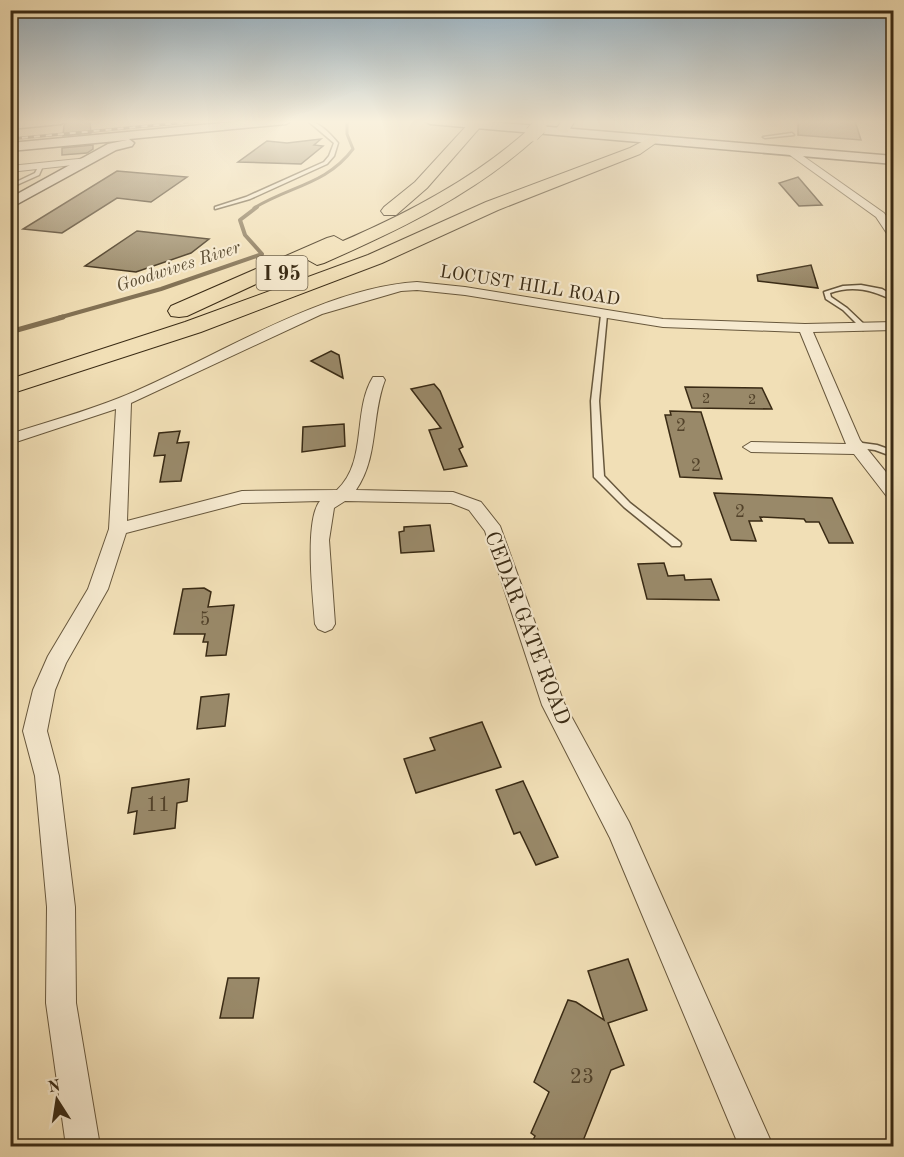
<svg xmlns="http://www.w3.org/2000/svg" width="904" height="1157" font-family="'Old Standard TT',serif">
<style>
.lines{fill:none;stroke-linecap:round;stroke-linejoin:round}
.stream-far2{stroke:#837255;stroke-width:3}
.stream-far1{stroke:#837255;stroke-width:4}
.stream{stroke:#837255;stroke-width:5}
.building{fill:#998969;stroke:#3a2b15;stroke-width:1.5}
.lane-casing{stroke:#68583d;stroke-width:3}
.street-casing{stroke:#68583d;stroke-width:2}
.secondary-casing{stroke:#3a2b15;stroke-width:3}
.highway-casing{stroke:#3a2b15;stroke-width:2}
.lane{fill:#f6ead0;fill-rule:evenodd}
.street{fill:#f6ead0;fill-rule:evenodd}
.secondary{fill:#f6ead0;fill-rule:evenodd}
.highway{fill:#f1dfb6;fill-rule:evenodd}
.rail-casing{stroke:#3a2b15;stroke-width:3}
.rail{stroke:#f6ead0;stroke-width:2;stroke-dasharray:6;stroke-linecap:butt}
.highway-bridge-casing{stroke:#3a2b15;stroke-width:16;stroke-linecap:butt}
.highway-bridge{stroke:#f1dfb6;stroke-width:15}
.labels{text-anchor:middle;stroke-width:4.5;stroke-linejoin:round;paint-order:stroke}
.far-number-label{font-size:15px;fill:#52422a}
.far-water-label{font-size:18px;font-style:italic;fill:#5e4f35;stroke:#f6ead0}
.far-street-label{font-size:18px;fill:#3a2b15;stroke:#f6ead0}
.number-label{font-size:18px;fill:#52422a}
.shield{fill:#f6ead0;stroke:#72644d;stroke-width:1.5}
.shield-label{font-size:20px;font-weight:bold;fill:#3a2b15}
.street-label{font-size:21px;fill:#3a2b15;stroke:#f6ead0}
.near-number-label{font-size:21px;fill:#52422a}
</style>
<rect width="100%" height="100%" fill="#f1dfb6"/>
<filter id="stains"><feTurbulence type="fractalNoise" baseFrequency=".00333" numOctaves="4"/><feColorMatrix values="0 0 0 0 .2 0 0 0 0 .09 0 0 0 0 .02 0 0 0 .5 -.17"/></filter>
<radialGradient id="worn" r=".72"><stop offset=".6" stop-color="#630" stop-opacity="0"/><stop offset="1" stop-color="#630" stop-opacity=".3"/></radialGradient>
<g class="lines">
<!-- stream-far2 -->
<path class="stream-far2" d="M254,208C290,186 327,184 353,149L347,134V123"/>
<!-- stream-far1 -->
<path class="stream-far1" d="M58,318L161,289L262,254L245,235L240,220L257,207"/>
<!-- stream -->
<path class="stream" d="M10,332L63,317"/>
</g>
<!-- building -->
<g class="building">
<path d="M68,121H90L91,133L63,136L64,125Z"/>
<path d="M798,121H855L861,140L798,135Z"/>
<path d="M321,139L314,145L323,146L301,164L238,162L267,141L287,143Z"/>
<path d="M93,145V149L87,153L62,155V148Z"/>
<path d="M117,171L187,177L151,202L117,198L62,233L23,229Z"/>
<path d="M798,177L822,205L799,206L779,183Z"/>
<path d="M137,231L209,239L191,253L136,272L85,266Z"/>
<path d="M811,265L818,288L758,281L757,275Z"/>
<path d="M331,351L339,355L343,378L311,361Z"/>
<path d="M434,384L440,391L463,447L459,449L467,466L444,470L429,430L441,428L411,389Z"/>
<path d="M685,387L762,388L772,409L692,408Z"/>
<path d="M670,411L701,412L722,479L680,477L665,415H671Z"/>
<path d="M344,424L345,446L302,452L303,427Z"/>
<path d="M180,431L177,443L189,442L181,481L160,482L165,455L154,456L159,433Z"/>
<path d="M714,493L832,498L853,543H829L819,522H806L804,519L760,517L762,521H749L756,541L731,540Z"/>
<path d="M430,525L434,551L401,553L399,532L404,531V527Z"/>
<path d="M664,563L668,576L684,575L685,580L711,579L719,600L647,599L638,564Z"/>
<path d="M204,588L211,592L208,607L234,605L226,655L206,656L208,642H203L205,634H174L183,589Z"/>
<path d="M229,694L225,726L197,729L201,697Z"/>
<path d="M482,722L501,767L416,793L404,759L435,750L430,738Z"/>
<path d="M189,779L187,801L177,803L175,828L134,834L137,811L128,813L132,788Z"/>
<path d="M523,781L558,857L536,865L520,832L514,834L496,790Z"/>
<path d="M628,959L647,1010L608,1023L624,1065L611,1070L581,1146H530L535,1136L531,1133L549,1092L534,1082L568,1000L576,1002L604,1020L588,971Z"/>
<path d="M228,978H259L253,1018H220Z"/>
</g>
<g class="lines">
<defs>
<g id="lane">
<path d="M308,121C320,122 331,135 338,143L334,156L327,164L250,199L215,209V207L246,197L324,162L329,156L334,143Z"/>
<path d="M792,133L794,135L765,138L763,137Z"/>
<path d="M39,165L43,166L39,175L10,188V185L35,173Z"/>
<path d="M861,285L882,289L894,296V301C873,290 853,285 830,293L831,297L847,308L866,326L867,328L863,330L843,310L826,299L824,292L843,286Z"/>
<path d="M604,313L607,315L599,401L604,476L630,503L680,542L681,544L680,546H672L624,507L594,477L591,401L601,315Z"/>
<path d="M855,442L877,445L894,451V457L875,450L852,447V443Z"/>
</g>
<g id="street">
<path d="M787,149H793L884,213L894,227V239L890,238L876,217L787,153Z"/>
<path d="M88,158L91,159V163L10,172V166Z"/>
<path d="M417,282L465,287L663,319L805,324L894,322V330L813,332L860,440L894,482V499L888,498L854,454L751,452L743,447L751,442L846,444L800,332L663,327L465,295L417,290L401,291L322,314L131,403L127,521L242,491L337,490C368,461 352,411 373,377H383L385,380C371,416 379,457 356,490L453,492L481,502L500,526L564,703L629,822L773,1146H739L610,838L542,705L485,531L469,510L451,503L345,501L334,508L329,540L335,624L332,629L325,632L318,629L315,624C313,598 304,520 320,501L242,503L126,533L108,589L66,663L55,690L47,731L59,776L75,907L76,1003L100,1146H66L46,1003L47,907L35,776L23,731L33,690L48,656L88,589L109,529L116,409L10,444V434C47,422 84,412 119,398C211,361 319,288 417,282Z"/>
</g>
<g id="secondary">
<path d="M66,121L61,124L10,129V122Z"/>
<path d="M244,121H291L286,124L129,139L134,143L132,146L116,150L10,208V198L108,144L127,140L10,151V143Z"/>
<path d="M425,121H478L894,156V164L430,124Z"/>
</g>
<g id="highway">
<path d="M562,121H575L568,132L563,133L556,129Z"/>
<path d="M470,122H480L482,125L427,188L396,215H384L381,211L384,207L415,182Z"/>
<path d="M532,130L539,134L537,137C474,194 401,229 324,263L317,265L308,260L187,316L179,317L171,316L168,311L171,306L327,238L334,236L343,241C410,212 472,179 527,131Z"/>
<path d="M653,136L660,140L640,154L498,210L382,263L201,332L10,394V379L185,322L368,255L486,202L630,148Z"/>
</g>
</defs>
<!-- lane casing -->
<use href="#lane" class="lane-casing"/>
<!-- street casing -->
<use href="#street" class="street-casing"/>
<!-- secondary casing -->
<use href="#secondary" class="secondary-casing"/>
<!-- highway casing -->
<use href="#highway" class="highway-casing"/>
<!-- lane -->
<use href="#lane" class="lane"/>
<!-- street -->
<use href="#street" class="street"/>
<!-- secondary -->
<use href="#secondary" class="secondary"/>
<!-- highway -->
<use href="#highway" class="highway"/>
<defs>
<path id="rail" d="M10,139L201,121"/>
</defs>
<!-- rail casing -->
<use href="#rail" class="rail-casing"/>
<!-- rail -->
<use href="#rail" class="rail"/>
<defs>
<path id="highway-bridge" d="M532,134L539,127"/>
</defs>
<!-- highway-bridge casing -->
<use href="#highway-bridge" class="highway-bridge-casing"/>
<!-- highway-bridge -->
<use href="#highway-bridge" class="highway-bridge"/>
</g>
<!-- sky -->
<linearGradient id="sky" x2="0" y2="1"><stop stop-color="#93adbe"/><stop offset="0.43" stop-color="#f9f1de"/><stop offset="1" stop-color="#f9f1de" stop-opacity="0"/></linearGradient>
<rect width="904" height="283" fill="url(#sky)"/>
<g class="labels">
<!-- far-number labels -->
<g class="far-number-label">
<text x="706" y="403">2</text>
<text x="752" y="404">2</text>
</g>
<!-- far-water labels -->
<g class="far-water-label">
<text transform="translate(178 266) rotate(-18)" y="6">Goodwives River</text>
</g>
<!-- far-street labels -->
<g class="far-street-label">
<text transform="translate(530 285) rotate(9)" y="6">LOCUST HILL ROAD</text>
</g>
<!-- number labels -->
<g class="number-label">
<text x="681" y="431">2</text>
<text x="696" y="471">2</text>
<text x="740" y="517">2</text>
<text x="205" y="625">5</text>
</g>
<!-- shield labels -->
<rect class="shield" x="256.5" y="256" width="51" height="34" rx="4.5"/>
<g class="shield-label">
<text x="282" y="280">I 95</text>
</g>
<!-- street labels -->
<g class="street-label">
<text transform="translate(528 628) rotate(69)" y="7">CEDAR GATE ROAD</text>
</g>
<!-- near-number labels -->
<g class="near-number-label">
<text x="158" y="811">11</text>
<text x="582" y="1083">23</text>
</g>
</g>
<!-- margin -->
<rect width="904" height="1157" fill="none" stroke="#f1dfb6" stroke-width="36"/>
<rect x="12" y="12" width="880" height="1133" fill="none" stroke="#3a2b15" stroke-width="3"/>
<rect x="18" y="18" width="868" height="1121" fill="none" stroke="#3a2b15" stroke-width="1.5"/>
<!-- north arrow -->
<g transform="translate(57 1100) rotate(348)" stroke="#f6ead0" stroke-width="4.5" paint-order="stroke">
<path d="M0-4.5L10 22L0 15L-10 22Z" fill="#3a2b15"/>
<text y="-9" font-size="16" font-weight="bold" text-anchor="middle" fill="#3a2b15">N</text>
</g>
<rect width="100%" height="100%" filter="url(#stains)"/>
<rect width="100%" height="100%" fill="url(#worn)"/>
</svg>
